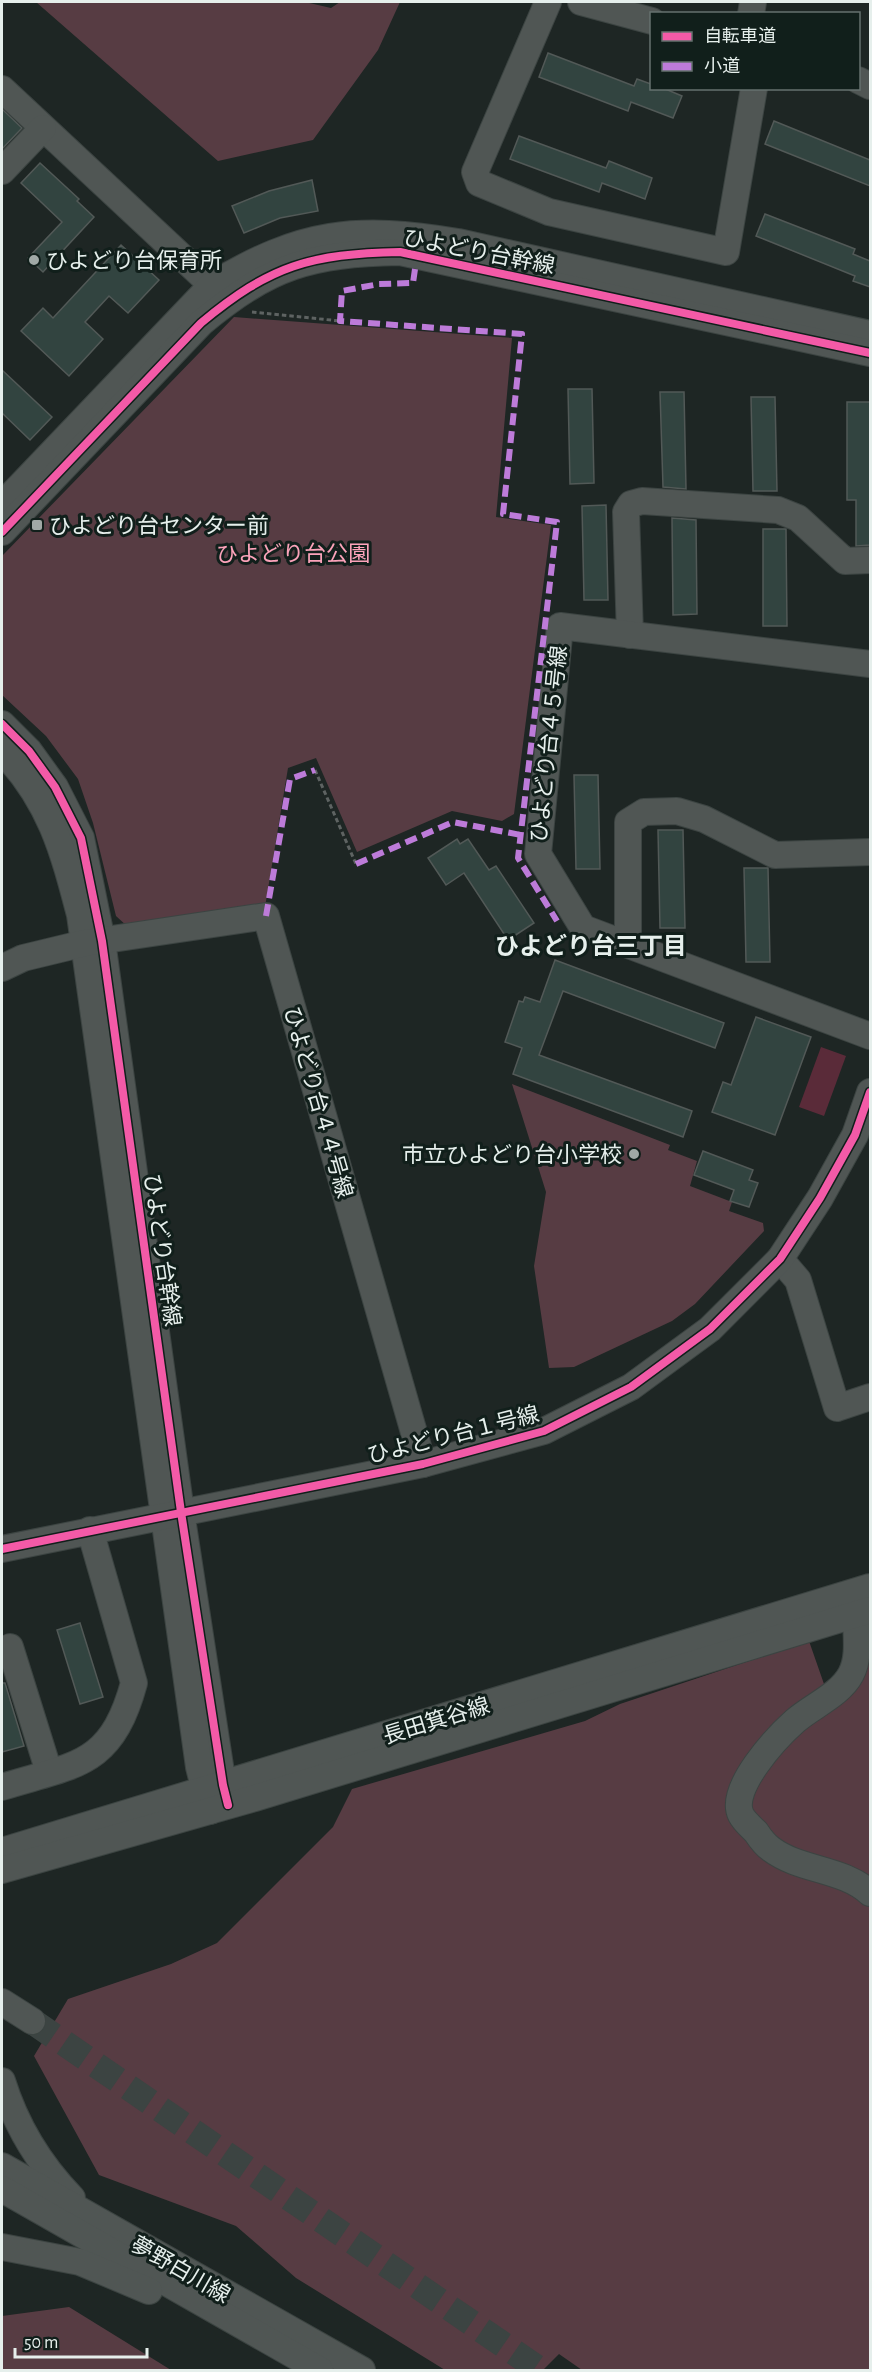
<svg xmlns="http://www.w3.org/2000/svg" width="872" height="2372" font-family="'Alegreya Sans','Noto Sans JP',sans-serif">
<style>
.green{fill:#573c43}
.water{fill:#5a2b39}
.building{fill:#324440;stroke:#525957;stroke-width:1.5}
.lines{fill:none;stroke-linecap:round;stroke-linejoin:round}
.minor-tunnel{stroke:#3c4442;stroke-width:26;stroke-dasharray:26 13;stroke-linecap:butt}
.minor-casing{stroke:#3c4442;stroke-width:28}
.path{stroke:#5e6362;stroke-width:3;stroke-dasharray:4.5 3;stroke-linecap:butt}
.minor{stroke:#505654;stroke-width:26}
.quiet{stroke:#bd7bd9;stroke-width:6;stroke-dasharray:12 6;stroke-linecap:butt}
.cycleway-casing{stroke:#111f1b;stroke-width:11}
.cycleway{stroke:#f35aa7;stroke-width:8}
.poi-dot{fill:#a0a9a6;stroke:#111f1b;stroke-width:2}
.labels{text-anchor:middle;stroke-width:6;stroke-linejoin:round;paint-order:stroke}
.street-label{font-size:22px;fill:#e6efec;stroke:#111f1b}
.poi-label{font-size:22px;fill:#e6efec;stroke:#111f1b;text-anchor:start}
.park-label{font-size:22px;fill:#fba3ba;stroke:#111f1b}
.neighbourhood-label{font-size:24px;font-weight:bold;fill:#e6efec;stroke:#111f1b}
</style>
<rect width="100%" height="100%" fill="#1e2624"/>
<!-- green -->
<g class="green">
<path d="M36,2H305L331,8L340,2H400L378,50L313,140L218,161Z"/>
<path d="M234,317L512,338L496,517L551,525L514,814L502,821L452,811L357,852L316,758L288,768L265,907L128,927L116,916L93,823L78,779L46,736L2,695V556Z"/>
<path d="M512,1084L670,1145L668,1150L697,1161L690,1186L732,1202L729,1211L763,1223L764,1231L695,1304L672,1321L574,1367L549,1368L534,1266L546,1192Z"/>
<path d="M870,1623V2370H582L559,2354L543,2370H445L296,2278L236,2226L99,2175L34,2056L68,1999L171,1964L217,1943L333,1827L352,1789L585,1721L620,1704L809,1641L824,1684L844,1671Z"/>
<path d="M69,2307L171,2370H2V2316Z"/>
</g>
<!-- water -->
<path class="water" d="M821,1047L846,1056L824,1116L799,1107Z"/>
<!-- building -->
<g class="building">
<path d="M548,53L634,86L637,79L651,84V88H663L682,96L673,118L631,102L628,111L539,77Z"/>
<path d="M2,109L22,128L3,148L2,146Z"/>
<path d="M774,121L870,160V186L765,144Z"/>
<path d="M519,136L606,168L609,161L652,178L645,199L602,183L599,192L510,159Z"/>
<path d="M40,163L79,199L77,201L94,217L43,272L28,258L62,222L21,183Z"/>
<path d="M312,180L318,211L280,218L244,233L232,206L269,191Z"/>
<path d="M765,214L855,249L853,254L870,261V287L853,281L855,276L756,236Z"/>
<path d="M121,245L159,280L128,313L109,296L85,322L103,339L69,376L21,331L43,308L53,318Z"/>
<path d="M2,370L52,417L30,440L2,413Z"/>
<path d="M568,389H592L594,483L570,484Z"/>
<path d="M660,392H684L686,489L663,487Z"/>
<path d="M751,397H775L777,491H753Z"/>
<path d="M847,402H870V545L856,546V500H847Z"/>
<path d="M606,505L608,600H584L582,506Z"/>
<path d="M672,518L696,520L697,614L673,615Z"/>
<path d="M763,529H786L787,626H763Z"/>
<path d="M574,775H598L600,869H576Z"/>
<path d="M658,830H683L685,928H660Z"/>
<path d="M457,839L460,844L468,839L489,870L496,866L534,923L508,940L464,873L446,885L428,858Z"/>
<path d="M744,868H768L770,962H746Z"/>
<path d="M555,960L724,1023L715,1048L563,991L539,1055L692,1111L683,1137L513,1074L522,1048L505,1042L519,1001L523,1002L525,997L540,1002Z"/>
<path d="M756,1017L811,1037L775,1135L712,1112L723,1082L731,1085Z"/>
<path d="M703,1151L753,1170L749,1180L758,1183L749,1207L730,1201L734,1190L694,1175Z"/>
<path d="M80,1623L103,1697L80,1704L57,1630Z"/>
<path d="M2,1683H5L24,1746L2,1752Z"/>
</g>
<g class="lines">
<!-- minor-tunnel -->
<path class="minor-tunnel" d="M32,2021L540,2370"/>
<defs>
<g id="minor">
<path d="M548,2L475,172L479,183L549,212L726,252L754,88"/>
<path d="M581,2L652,21"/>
<path d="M751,14L753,2"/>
<path d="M858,80L870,86"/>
<path d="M2,89L212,285"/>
<path d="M2,171L43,128"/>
<path d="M2,505L212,285C301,231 356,225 458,242L870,334"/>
<path d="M2,532L201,323C271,265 310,254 400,252L870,353"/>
<path d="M630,635L626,512L631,504L642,501L778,510L798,518L845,561L870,560"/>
<path d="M870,664L560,626L538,854L583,928L870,1036"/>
<path d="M2,724L29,751L55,787L81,838L102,941L181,1512L223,1785L228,1805"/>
<path d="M2,751C50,800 63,850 80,915L199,1767L210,1811"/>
<path d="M628,944V822L644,812L677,811L704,819L775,855L870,852"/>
<path d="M2,968L23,958L85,943L266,916L423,1464"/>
<path d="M780,1259L798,1280L837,1408L870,1397"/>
<path d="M2,1549L423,1464L544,1431L631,1387L710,1329L780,1259L820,1198L855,1135L870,1092"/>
<path d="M856,1616C856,1635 860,1657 851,1674C840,1695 812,1706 795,1721C777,1737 728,1789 741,1815C744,1821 751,1827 756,1832C760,1838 765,1845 771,1849C800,1871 843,1868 870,1893"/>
<path d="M10,1647L49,1772"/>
<path d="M2,1787C76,1764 111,1767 134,1683L90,1530"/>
<path d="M2,1851L870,1587"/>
<path d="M2,1870L255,1798L870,1610"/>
<path d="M2,2002L32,2021"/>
<path d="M2,2081C16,2126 39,2164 72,2198"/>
<path d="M2,2166L362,2370"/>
<path d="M2,2189L320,2370"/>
<path d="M2,2247L80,2262L149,2291"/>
</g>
</defs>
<!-- minor casing -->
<use href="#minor" class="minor-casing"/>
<!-- path -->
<g class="path">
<path d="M252,312L340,321"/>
<path d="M315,770L356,864"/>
</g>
<!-- minor -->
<use href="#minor" class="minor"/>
<!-- quiet -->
<g class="quiet">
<path d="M415,269L413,283L379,284L342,291L340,321L522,334L503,514L557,522L518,858L557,921"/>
<path d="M356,864L453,822L521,835"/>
<path d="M266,916L290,779L315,770"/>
</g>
<defs>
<g id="cycleway">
<path d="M2,532L201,323C271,265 310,254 400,252L870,353"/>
<path d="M2,724L29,751L55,787L81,838L102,941L181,1512L223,1785L228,1805"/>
<path d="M2,1549L423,1464L544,1431L631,1387L710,1329L780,1259L820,1198L855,1135L870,1092"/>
</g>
</defs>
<!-- cycleway casing -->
<use href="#cycleway" class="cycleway-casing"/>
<!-- cycleway -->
<use href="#cycleway" class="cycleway"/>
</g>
<!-- markers -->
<g class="poi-dot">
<circle cx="34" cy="260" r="6"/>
<rect x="31" y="519" width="12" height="12" rx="3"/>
<circle cx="634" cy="1154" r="6"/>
</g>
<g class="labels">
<!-- street labels -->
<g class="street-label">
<text transform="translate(479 251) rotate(11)" y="8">ひよどり台幹線</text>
<text transform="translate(548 744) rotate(-84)" y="8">ひよどり台４５号線</text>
<text transform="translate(319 1102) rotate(74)" y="8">ひよどり台４４号線</text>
<text transform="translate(163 1250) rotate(82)" y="8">ひよどり台幹線</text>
<text transform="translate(453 1434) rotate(-14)" y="8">ひよどり台１号線</text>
<text transform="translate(436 1720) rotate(-17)" y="8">長田箕谷線</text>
<text transform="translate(181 2269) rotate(30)" y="8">夢野白川線</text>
</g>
<!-- poi labels -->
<g class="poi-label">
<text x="46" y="268">ひよどり台保育所</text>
<text x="49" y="533">ひよどり台センター前</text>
<text x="622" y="1162" text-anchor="end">市立ひよどり台小学校</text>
</g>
<!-- park labels -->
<g class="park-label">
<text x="293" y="561">ひよどり台公園</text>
</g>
<!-- neighbourhood labels -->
<g class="neighbourhood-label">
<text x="591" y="954">ひよどり台三丁目</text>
</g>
</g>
<!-- border -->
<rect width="872" height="2372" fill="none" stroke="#e6efec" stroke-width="6"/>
<!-- legend -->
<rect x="650" y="12" width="210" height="78" fill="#111f1b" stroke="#66726f" stroke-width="1.5"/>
<rect x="662" y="32" width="30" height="9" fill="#f35aa7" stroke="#66726f" stroke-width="1.5"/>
<text x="704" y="42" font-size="18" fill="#e6efec">自転車道</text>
<rect x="662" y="62" width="30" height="9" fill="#bd7bd9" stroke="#66726f" stroke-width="1.5"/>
<text x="704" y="72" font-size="18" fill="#e6efec">小道</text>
<!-- scale -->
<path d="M15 2348v9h132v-9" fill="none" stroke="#e6efec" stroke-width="3"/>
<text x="24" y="2348" font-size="18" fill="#e6efec" stroke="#111f1b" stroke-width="4.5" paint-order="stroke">50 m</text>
</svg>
